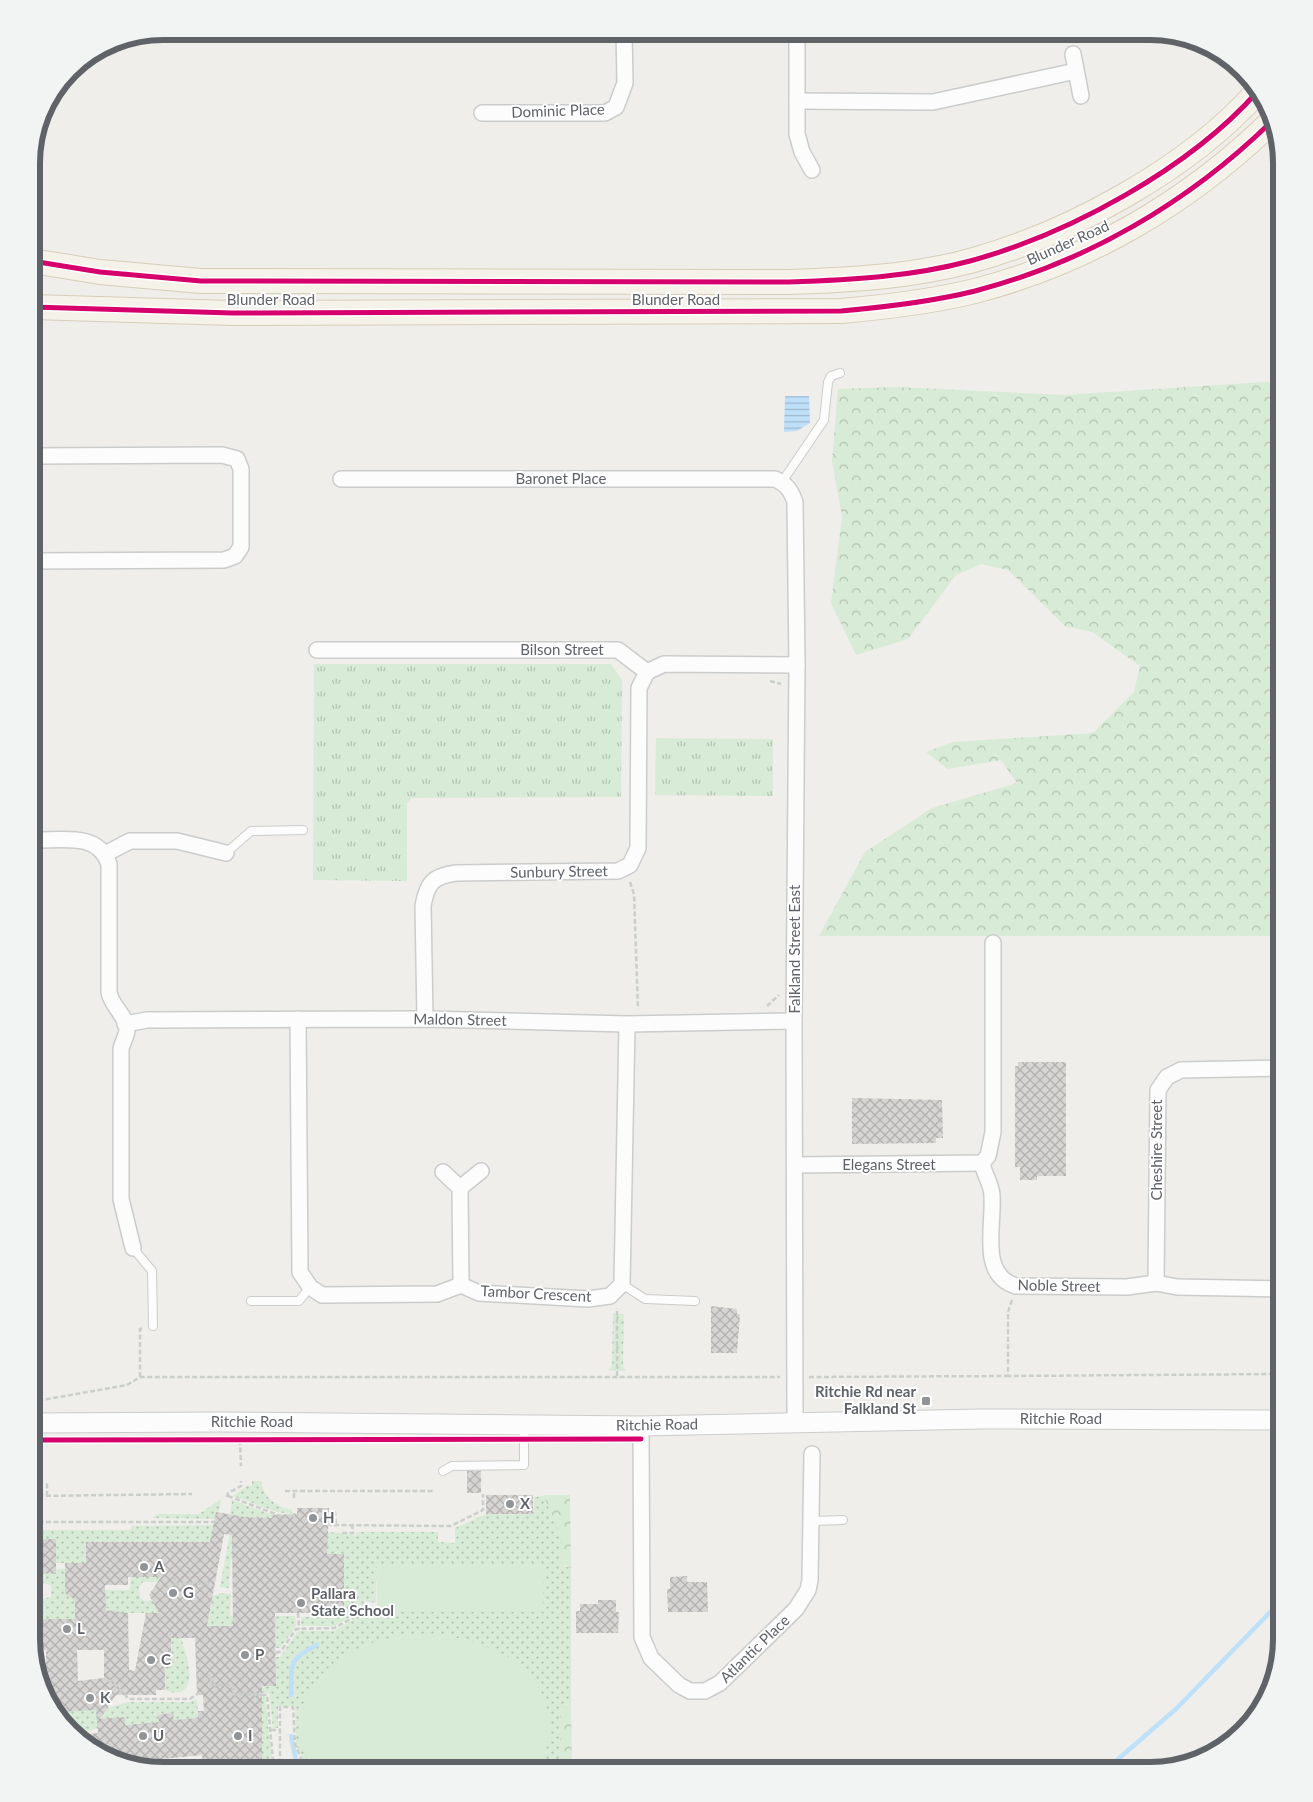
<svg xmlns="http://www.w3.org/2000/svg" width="1313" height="1802" font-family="Lato,sans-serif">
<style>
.grass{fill:url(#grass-dots);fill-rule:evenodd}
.forest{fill:url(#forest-crowns)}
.park{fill:url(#park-tufts)}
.pitch{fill:#d8ebd6}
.water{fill:url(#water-rules)}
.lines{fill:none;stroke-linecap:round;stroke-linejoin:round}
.stream{stroke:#bfe0f9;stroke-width:4.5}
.building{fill:url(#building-cross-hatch);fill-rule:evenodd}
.service-casing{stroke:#cbcccc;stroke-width:10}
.minor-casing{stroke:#cbcccc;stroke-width:18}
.tertiary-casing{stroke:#cbcccc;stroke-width:21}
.primary-casing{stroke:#d7ceb8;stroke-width:26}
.path{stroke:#cacfcc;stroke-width:2.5;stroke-dasharray:5 2.5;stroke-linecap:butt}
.service{stroke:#fdfcfc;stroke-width:8}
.minor{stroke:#fdfcfc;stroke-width:15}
.tertiary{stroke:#fdfcfc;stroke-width:19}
.primary{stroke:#f4f2e9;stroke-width:24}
.cycleway-casing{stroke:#fff;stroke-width:8}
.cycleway{stroke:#d6006c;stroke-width:5}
.poi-dot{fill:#919496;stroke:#fff;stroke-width:2}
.labels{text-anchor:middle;stroke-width:4;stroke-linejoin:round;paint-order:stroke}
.street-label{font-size:15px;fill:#5f6368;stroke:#fff}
.poi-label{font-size:15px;font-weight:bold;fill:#5f6368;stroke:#fff;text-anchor:start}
.rim{fill:none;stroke:#5f6368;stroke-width:6}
</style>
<defs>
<pattern id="grass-dots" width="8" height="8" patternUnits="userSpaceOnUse" patternTransform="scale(1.25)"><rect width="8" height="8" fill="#d8ebd6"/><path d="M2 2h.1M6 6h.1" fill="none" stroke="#b2c2b1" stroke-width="1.8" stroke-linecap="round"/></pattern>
<pattern id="forest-crowns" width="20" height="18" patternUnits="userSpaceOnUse" patternTransform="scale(1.25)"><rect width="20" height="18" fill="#d8ebd6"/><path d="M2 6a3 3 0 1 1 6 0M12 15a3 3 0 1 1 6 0" fill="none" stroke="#b2c2b1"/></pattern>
<pattern id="park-tufts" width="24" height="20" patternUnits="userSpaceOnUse" patternTransform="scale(1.25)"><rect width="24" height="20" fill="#d8ebd6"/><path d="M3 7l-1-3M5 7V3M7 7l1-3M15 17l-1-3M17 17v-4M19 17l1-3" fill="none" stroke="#b2c2b1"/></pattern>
<pattern id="water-rules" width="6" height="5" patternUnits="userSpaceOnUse" patternTransform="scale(1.25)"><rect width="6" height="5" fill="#bfe0f9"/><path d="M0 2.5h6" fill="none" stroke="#9eb9cd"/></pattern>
<pattern id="building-cross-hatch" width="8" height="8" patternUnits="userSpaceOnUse" patternTransform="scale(1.25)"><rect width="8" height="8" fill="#d6d5d3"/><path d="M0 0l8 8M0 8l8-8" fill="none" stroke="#b1b0af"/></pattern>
</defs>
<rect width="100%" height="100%" fill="#efeeea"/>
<!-- grass -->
<g class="grass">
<path d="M613,1313L624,1314L623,1366L626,1371H608L612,1366Z"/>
<path d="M252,1481H261C264,1498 275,1506 292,1510V1514L277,1512L233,1496L247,1486H252Z"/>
<path d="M543,1496C549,1509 559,1523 562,1538C563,1549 560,1553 564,1566L571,1568V1704L565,1705L560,1713V1771H308L296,1744L295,1706H278V1728H273L269,1693L237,1692V1681L276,1686V1657H280L298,1631H334L366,1612H543V1564H377L376,1603L365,1601L364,1609L334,1626H301V1617L344,1616V1554H287L231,1559L229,1588L220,1587L232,1522L297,1534H328L329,1532L356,1535L357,1532H438V1542L455,1543V1528L486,1514H533L534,1497Z"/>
<path d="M221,1499L219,1512H216L215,1519L152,1518L159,1514H199Z"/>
<path d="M232,1500L273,1515L272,1518L233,1517L230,1515Z"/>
<path d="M213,1525L210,1551L201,1542H86L87,1590H130L131,1577H171L170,1581L143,1582L139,1587L140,1597L144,1601L153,1600L202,1613H115L75,1590L72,1563H56V1539H31V1530H131V1526Z"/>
<path d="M56,1569H65V1593L104,1615L75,1612V1619H41V1612H31V1573L56,1574ZM41,1583L51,1585V1597L42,1599L38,1596V1586Z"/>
<path d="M219,1593L231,1594L230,1616H295L296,1626L280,1648H276L275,1626L207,1627L213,1595H218Z"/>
<path d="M165,1630L181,1638C185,1649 198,1687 180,1692C175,1693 170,1693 165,1690V1668H171V1652Z"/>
<path d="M229,1696H265L273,1771L211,1770L210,1758L227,1768L262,1767V1700Z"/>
<path d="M197,1699L198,1718L174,1720L173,1713L158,1715L159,1722L125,1725L124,1717C113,1724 110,1725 98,1728C91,1729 86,1734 79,1735L57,1712L104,1709L128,1702H191Z"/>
</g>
<!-- forest -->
<g class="forest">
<path d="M1282,301V936H819L865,852L932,808L1017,783L1001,760L948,769L926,752L953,742L1093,733L1134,692L1140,666L1092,632L1065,626L1008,570L981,564L956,575L908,639L856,655L831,603L842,517L832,461L838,389L895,387L1064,395L1278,381Z"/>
<path d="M543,1495H570L571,1568L561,1563L562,1539Z"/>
<path d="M571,1704L572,1771H560V1713L562,1707Z"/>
</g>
<!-- park -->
<g class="park">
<path d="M314,664H611L622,680L621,797L412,798L407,803V881L313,880Z"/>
<path d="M656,738L773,739V796L655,795Z"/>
</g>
<!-- pitch -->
<g class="pitch">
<path d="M377,1564H544L543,1612H377Z"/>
<path d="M415,1634C467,1633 541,1655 549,1717C552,1736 546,1755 534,1771H315C279,1724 311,1669 359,1648C377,1640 396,1636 415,1634Z"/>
</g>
<!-- water -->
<path class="water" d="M785,396H809L810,423L797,431L784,432Z"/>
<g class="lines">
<!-- stream -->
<g class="stream">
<path d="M291,1695C292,1664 287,1660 317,1645"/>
<path d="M291,1736L298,1771"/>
<path d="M1087,1771L1109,1767L1176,1709L1282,1600"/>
</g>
</g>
<!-- building -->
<g class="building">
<path d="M1018,1062H1066V1176H1037V1180H1020V1167H1015V1066H1018Z"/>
<path d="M852,1098L942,1100L943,1138H936V1143L852,1144Z"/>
<path d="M711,1306L737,1309V1314H740L737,1353H711Z"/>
<rect x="467" y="1471" width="14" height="22"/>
<rect x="486" y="1495" width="47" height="19"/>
<path d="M297,1508H329L327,1554H344V1613H275L276,1686H262V1768L203,1767L202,1755L162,1759L163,1767L149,1769L130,1763V1757L114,1758L97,1753L79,1735L98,1733L96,1710L57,1712L49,1705L41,1676L46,1675V1650H34L31,1639V1619H75V1600L65,1593V1563H86V1542H210L216,1512L245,1517L272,1518L273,1515L297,1514ZM224,1534L232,1535L233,1626H207ZM128,1577H161L149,1595L159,1613H146L135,1671L129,1670L128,1613L106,1610L105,1585H128ZM171,1638H195L197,1695H203L204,1711H198V1718L174,1720L173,1713L164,1714L158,1715L159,1722L125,1725V1717L100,1719L116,1695H156V1690H165V1668H171ZM77,1650H104V1678L78,1681Z"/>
<path d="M31,1539H56V1574L31,1573Z"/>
<path d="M687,1576V1582H707L708,1612H668L667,1589H670V1577Z"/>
<path d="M598,1600H616V1612H619L618,1633H576V1611H580V1604H598Z"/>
</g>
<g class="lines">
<defs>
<g id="service">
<path d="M782,482L824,420L828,382L831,376L840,373"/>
<path d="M226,853L251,831L303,830"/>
<path d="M133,1248L152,1271L153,1326"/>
<path d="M622,1284L645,1299L695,1301"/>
<path d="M251,1301H299L310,1287"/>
<path d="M443,1471L452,1466L524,1465V1425"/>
<path d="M812,1521L843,1520"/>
</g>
<g id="minor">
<path d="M797,31V134L802,152L812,170"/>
<path d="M1073,54L1081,96"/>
<path d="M797,101L933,102L1076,71"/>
<path d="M482,113H605L616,107L625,83L624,31"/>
<path d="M341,479H775C787,484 791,491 795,502L797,665L794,1021L795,1421"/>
<path d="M31,561L224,560L235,556L241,547V469L237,459L222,455L31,456"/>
<path d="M317,650H618L647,672L664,664L797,665"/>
<path d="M31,840C60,841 98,831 109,864V992C111,1006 126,1015 127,1029C127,1037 122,1042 121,1049V1199L133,1248"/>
<path d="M105,854L130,841H177L226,853"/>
<path d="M298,1019L300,1272L310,1287L322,1295L437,1294L461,1285L479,1293L588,1299L610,1296L622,1284L627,1024"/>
<path d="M425,1019L423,906C427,883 433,876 456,873L618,871L630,865L638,848L639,688L647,672"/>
<path d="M125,1024L147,1020L425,1019L627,1024L794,1021"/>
<path d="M982,1163C984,1174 992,1185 992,1196C994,1227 979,1275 1016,1286L1127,1287L1156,1283L1177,1287L1282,1289"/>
<path d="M982,1163L988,1156L993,1132V943"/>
<path d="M795,1165L982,1163"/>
<path d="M443,1172L460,1188"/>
<path d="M1156,1283L1158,1090L1167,1077L1181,1070L1282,1068"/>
<path d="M461,1285L460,1188L481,1171"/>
<path d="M641,1426L642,1637L651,1658L679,1685L690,1691H705L720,1683L796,1609L808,1590L810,1580L812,1454"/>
</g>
<path id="tertiary" d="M31,1423L221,1422L641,1426L981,1419L1282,1420"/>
<g id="primary">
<path d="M32,261L100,272L201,281L789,282C849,280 911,277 970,261C1069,234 1189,169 1258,91"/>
<path d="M32,307L232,313L841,311C886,307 931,302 975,291C1087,262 1189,202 1271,122"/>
</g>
</defs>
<!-- service casing -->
<use href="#service" class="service-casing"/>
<!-- minor casing -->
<use href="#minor" class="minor-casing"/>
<!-- tertiary casing -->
<use href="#tertiary" class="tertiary-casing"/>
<!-- primary casing -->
<use href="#primary" class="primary-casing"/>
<!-- path -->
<g class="path">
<path d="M770,681L781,684"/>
<path d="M630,882L634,894L638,1009"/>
<path d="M767,1006L779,995"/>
<path d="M1012,1300L1008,1312V1376L1282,1374"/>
<path d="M617,1376V1308"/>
<path d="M140,1377V1329L144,1328"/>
<path d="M809,1377L1008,1376"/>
<path d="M31,1402L127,1385L140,1377H780"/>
<path d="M240,1440L241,1466"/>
<path d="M285,1491H433"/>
<path d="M31,1496L192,1494"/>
<path d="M47,1496V1481"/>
<path d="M228,1496L286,1518"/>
<path d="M227,1497L228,1493L241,1486V1481"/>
<path d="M294,1498V1491"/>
<path d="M335,1511L336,1525"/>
<path d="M329,1514L330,1525L451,1526L483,1510V1494"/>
<path d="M294,1518V1511"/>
<path d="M31,1522H222"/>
<path d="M342,1533H353L352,1525"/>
<path d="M175,1576V1584L211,1583"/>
<path d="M298,1613L299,1629"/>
<path d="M276,1653L281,1651L296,1629L334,1628L368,1610H377"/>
<path d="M211,1677V1685H233V1694L267,1695L274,1771"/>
<path d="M107,1681H111L129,1699H190L200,1692"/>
<path d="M271,1730H280"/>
<path d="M280,1771V1707H293L295,1744L306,1771"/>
</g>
<!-- service -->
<use href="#service" class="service"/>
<!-- minor -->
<use href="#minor" class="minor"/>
<!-- tertiary -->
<use href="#tertiary" class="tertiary"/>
<!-- primary -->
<use href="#primary" class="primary"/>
<defs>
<g id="cycleway">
<path d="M32,261L100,272L201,281L789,282C849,280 911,277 970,261C1069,234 1189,169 1258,91"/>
<path d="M32,307L232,313L841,311C886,307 931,302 975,291C1087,262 1189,202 1271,122"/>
<path d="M31,1440L641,1439"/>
</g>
</defs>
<!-- cycleway casing -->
<use href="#cycleway" class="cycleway-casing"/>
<!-- cycleway -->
<use href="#cycleway" class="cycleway"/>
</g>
<!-- markers -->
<g class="poi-dot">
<rect x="921" y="1396" width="10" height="10" rx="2.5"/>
<circle cx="510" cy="1504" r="5"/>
<circle cx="313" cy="1518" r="5"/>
<circle cx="144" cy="1567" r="5"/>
<circle cx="173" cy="1593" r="5"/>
<circle cx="301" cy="1603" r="5"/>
<circle cx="67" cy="1629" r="5"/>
<circle cx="245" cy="1655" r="5"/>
<circle cx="151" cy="1660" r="5"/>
<circle cx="90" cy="1698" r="5"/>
<circle cx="143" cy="1736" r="5"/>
<circle cx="238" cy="1736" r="5"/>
</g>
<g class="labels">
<!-- street labels -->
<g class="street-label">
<text transform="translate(558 111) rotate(-2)" y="5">Dominic Place</text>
<text transform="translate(1068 243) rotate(-24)" y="5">Blunder Road</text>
<text x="271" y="305">Blunder Road</text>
<text x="676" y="305">Blunder Road</text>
<text x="561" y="484">Baronet Place</text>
<text x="562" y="655">Bilson Street</text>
<text transform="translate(559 872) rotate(-1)" y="5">Sunbury Street</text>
<text transform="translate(795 949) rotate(-90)" y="5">Falkland Street East</text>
<text transform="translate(460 1020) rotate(1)" y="5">Maldon Street</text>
<text transform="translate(1157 1150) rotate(-90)" y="5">Cheshire Street</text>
<text x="889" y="1170">Elegans Street</text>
<text transform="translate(1059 1286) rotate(1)" y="5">Noble Street</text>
<text transform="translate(536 1294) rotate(3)" y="5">Tambor Crescent</text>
<text x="1061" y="1424">Ritchie Road</text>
<text x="252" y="1427">Ritchie Road</text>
<text transform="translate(657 1425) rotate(-1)" y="5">Ritchie Road</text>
<text transform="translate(755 1649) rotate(-44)" y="5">Atlantic Place</text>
</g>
<!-- poi labels -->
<g class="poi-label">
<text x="916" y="1397" text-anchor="end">Ritchie Rd near<tspan x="916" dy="17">Falkland St</tspan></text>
<text x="520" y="1509">X</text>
<text x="323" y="1523">H</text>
<text x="154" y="1572">A</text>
<text x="183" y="1598">G</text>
<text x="311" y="1599">Pallara<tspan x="311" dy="17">State School</tspan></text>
<text x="77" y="1634">L</text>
<text x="255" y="1660">P</text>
<text x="161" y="1665">C</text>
<text x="100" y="1703">K</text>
<text x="153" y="1741">U</text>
<text x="248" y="1741">I</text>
</g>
</g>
<!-- crop -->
<path d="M0 0H1313V1802H0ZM163 40H1150A123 123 0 0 1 1273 163V1639A123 123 0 0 1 1150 1762H163A123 123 0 0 1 40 1639V163A123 123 0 0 1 163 40Z" fill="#f2f3f3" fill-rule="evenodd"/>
<path class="rim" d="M163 40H1150A123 123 0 0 1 1273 163V1639A123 123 0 0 1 1150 1762H163A123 123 0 0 1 40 1639V163A123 123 0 0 1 163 40Z"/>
</svg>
